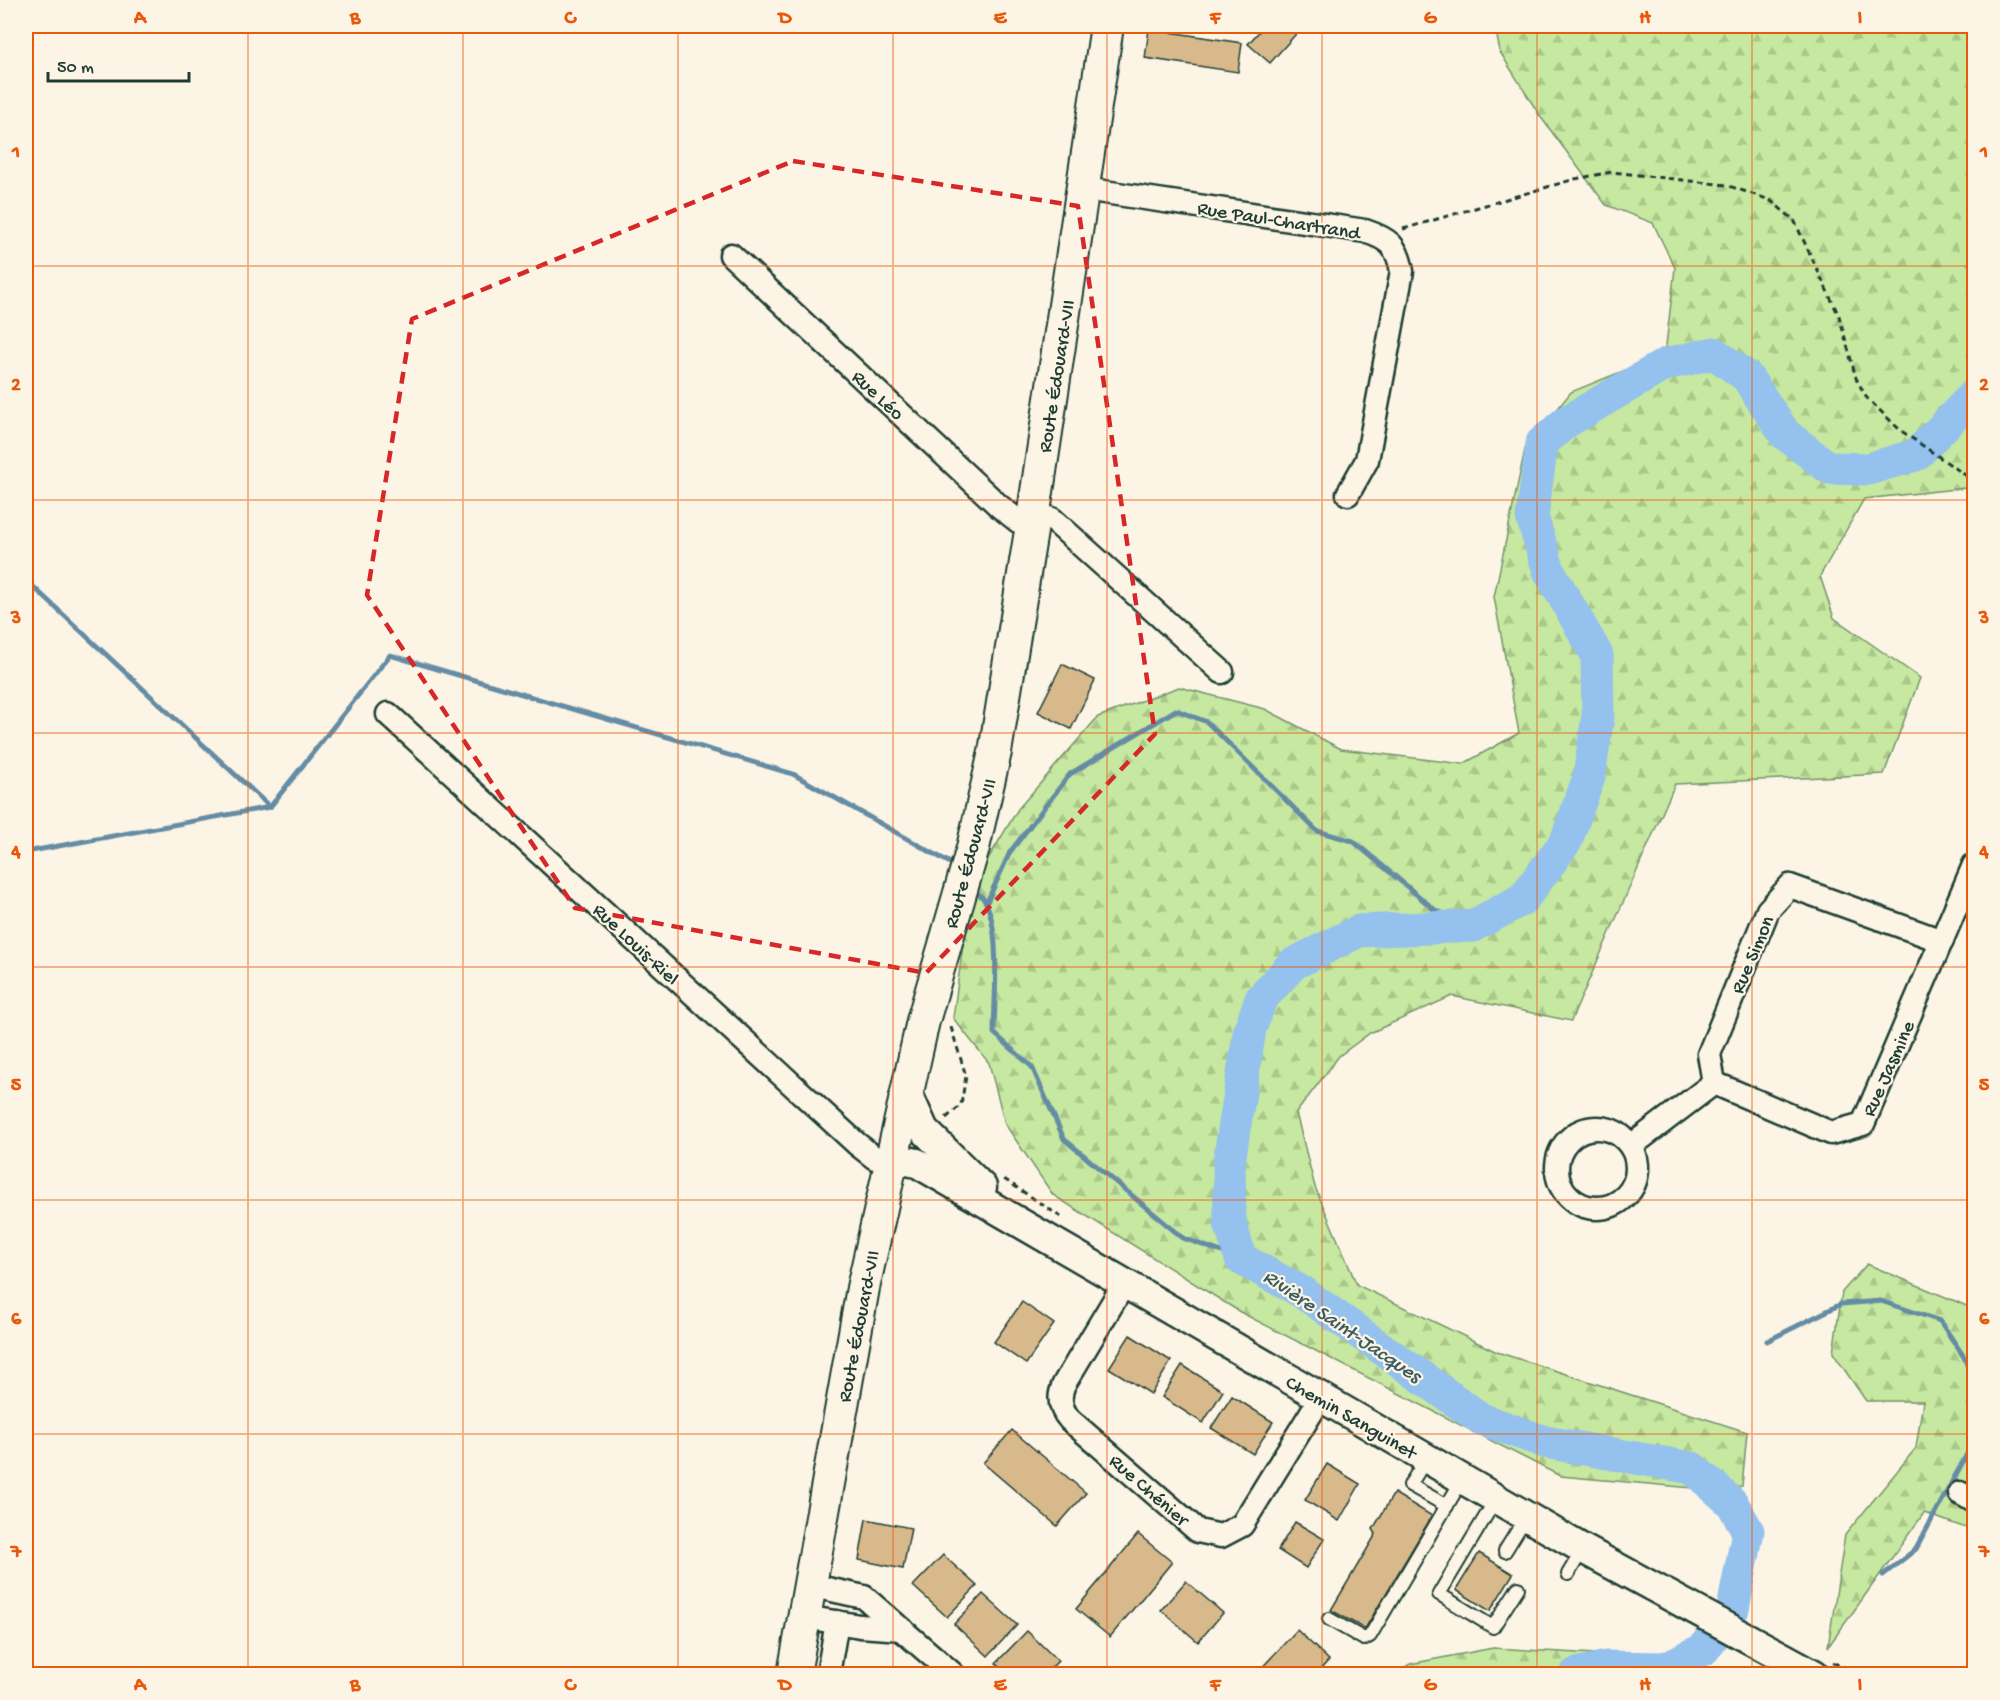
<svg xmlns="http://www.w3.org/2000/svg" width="2000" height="1700" font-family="'Gochi Hand',sans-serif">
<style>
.forest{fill:url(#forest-firs);stroke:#73926a;stroke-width:1.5}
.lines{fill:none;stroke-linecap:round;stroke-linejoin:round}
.stream{stroke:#658ca4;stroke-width:5}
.river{stroke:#94c1ee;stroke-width:33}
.building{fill:#d8b98b;stroke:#1f3d34;stroke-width:1.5}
.service-casing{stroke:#1f3d34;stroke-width:16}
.minor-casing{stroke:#1f3d34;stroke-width:27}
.tertiary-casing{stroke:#1f3d34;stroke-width:33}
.secondary-casing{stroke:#1f3d34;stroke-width:36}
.path{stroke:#1f3d34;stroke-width:3;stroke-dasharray:6 4.5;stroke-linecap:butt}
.service{stroke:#fcf5e5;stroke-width:12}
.minor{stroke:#fcf5e5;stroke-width:22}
.tertiary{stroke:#fcf5e5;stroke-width:28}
.secondary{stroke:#fcf5e5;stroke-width:32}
.marked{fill:none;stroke:#d62828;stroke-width:4.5;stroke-dasharray:12 8;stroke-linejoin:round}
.grid{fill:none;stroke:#e8590c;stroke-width:1.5;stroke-opacity:0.55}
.labels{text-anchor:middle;stroke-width:4.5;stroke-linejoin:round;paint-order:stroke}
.street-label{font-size:20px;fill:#1f3d34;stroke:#fcf5e5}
.water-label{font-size:21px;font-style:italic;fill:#3c5e62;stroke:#fcf5e5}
.neatline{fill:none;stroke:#e8590c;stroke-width:2}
.grid-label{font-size:20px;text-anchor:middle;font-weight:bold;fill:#e8590c}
</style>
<defs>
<pattern id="forest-firs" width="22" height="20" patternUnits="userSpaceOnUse" patternTransform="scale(1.5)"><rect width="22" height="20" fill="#c7e8a0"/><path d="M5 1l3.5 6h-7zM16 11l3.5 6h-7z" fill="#aac88a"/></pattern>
</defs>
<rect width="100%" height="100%" fill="#fcf5e5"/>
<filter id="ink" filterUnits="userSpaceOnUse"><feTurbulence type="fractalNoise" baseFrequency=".0167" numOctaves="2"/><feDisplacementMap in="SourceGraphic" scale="12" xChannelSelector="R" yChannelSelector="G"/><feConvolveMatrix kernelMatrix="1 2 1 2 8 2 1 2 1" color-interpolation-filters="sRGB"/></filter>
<g filter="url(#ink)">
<!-- forest -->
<g class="forest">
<path d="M1495,26H1974V487L1864,499L1820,576L1834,618L1920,678L1884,774L1675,784L1571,1021L1452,996L1370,1033L1339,1056L1296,1113L1315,1187L1357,1285L1497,1352L1747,1432L1742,1486L1715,1490L1560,1476L1240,1312L1053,1195L1005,1124L989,1063L953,1018L969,901L985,864L1018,809L1098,717L1179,687L1265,709L1341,749L1463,764L1519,733L1494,597L1525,449L1571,392L1665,354L1675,268L1653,223L1606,205L1540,116L1500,52Z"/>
<path d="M1867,1264L1974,1309V1531L1924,1513L1828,1647L1845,1535L1916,1448L1923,1401H1866L1833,1353L1842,1292Z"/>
<path d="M1493,1648L1631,1656L1627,1674H1394L1410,1664Z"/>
</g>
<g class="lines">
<!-- stream -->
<g class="stream">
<path d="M26,580L270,807"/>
<path d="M26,852L270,807L390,655L793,774L952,864"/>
<path d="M980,895C1003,916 994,1002 994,1033L1032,1067L1064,1139L1183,1238L1241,1259"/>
<path d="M987,902L1010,852L1070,774L1176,710L1207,722L1317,831L1353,841L1435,910L1473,926"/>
<path d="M1767,1341L1841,1304L1881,1301L1940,1321L1964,1357L1974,1382"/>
<path d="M1883,1575L1916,1549L1974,1441"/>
</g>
<!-- river -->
<path class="river" d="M1576,1674L1606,1667L1665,1668L1704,1649L1733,1609L1748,1531L1732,1503L1692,1468L1545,1442L1481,1419L1302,1292L1241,1259L1230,1223L1229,1162L1250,1029L1261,999L1293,964L1359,931L1473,926L1523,899L1566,841L1589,777L1598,716L1597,655L1549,571L1532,517L1542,443L1566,422L1666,364L1714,353L1747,377L1785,434L1829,468L1868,469L1916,455L1974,395"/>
</g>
<!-- building -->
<g class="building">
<path d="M1264,26H1303L1270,63L1248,44Z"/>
<path d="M1149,29L1242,43L1238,72L1145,58Z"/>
<path d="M1062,664L1095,680L1071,729L1038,712Z"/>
<path d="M1022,1302L1054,1324L1026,1364L994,1342Z"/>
<path d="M1130,1335L1171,1361L1151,1394L1109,1368Z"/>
<path d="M1182,1365L1223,1391L1203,1423L1162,1397Z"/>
<path d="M1232,1396L1273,1422L1253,1454L1211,1428Z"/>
<path d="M1012,1430L1086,1493L1057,1526L983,1463Z"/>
<path d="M1327,1464L1360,1484L1339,1521L1305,1500Z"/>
<path d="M1394,1493L1432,1516L1365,1629L1331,1610L1376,1534L1373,1529Z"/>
<path d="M866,1519L911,1528L903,1569L859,1560Z"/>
<path d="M1295,1522L1324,1539L1306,1568L1278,1550Z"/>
<path d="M1138,1534L1172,1562L1110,1637L1076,1609Z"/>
<path d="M1479,1553L1513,1574L1490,1611L1456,1590Z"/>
<path d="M943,1555L977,1586L947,1617L913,1586Z"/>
<path d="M1186,1581L1223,1613L1198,1642L1161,1610Z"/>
<path d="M983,1594L1017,1625L988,1656L954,1624Z"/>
<path d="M1297,1630L1329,1660L1316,1674H1256Z"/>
<path d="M1027,1631L1058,1661L1045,1674H1008L996,1663Z"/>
</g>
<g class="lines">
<defs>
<g id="service">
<path d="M1426,1459L1410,1485L1447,1506"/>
<path d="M1496,1499L1439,1594L1493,1627L1518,1588"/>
<path d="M1505,1551L1526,1517"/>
<path d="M1568,1574L1583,1549"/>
<path d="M1329,1619L1364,1639L1370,1636L1462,1480"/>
</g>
<g id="minor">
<path d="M1084,189L1365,231C1389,239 1397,245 1402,271L1367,460L1348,494"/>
<path d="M731,255L999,506L1018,521L1032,525"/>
<path d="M1034,513L1052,519L1222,672"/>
<path d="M388,714L857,1144L875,1158H892"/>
<path d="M1714,1083L1831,1133L1863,1124L1974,865"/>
<path d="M1714,1083L1709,1054L1768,910L1790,886L1942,941"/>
<circle cx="1597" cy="1168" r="40"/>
<path d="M1631,1146L1714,1083"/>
<path d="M1124,1284L1064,1384C1058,1397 1060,1409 1070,1420L1198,1531L1221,1536L1242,1525L1321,1397"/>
<path d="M1960,1493L1974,1501"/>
<path d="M809,1585L864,1597L953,1674"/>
<path d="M804,1617L860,1626L902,1629"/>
<path d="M828,1674L837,1622"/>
</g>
<g id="tertiary">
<path d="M907,1092L924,1130L982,1187"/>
<path d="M892,1158L917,1163L1583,1549L1814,1674"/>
</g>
<path id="secondary" d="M794,1674L863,1288L923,1021L973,848L995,752L1032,525L1107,26"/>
</defs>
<!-- service casing -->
<use href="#service" class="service-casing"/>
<!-- minor casing -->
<use href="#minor" class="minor-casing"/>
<!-- tertiary casing -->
<use href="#tertiary" class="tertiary-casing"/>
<!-- secondary casing -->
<use href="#secondary" class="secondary-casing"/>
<!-- path -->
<g class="path">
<path d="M1403,229L1575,179L1612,172L1726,185L1770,200L1794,220L1839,316L1856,378L1866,397L1900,430L1974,481"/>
<path d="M946,1118L961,1105L966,1076L950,1024"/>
<path d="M1004,1179L1061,1217"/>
<path d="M1833,1662L1859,1674"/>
</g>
<!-- service -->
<use href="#service" class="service"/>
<!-- minor -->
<use href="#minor" class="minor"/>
<!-- tertiary -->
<use href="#tertiary" class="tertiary"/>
<!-- secondary -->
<use href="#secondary" class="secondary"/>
</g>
</g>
<!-- marked area -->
<path class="marked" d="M793,161L1078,206L1155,734L926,973L575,908L367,595L412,319Z"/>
<!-- grid -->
<path class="grid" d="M248,26V1674M463,26V1674M678,26V1674M893,26V1674M1107,26V1674M1322,26V1674M1537,26V1674M1752,26V1674M26,266H1974M26,500H1974M26,733H1974M26,967H1974M26,1200H1974M26,1434H1974"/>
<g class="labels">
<!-- street labels -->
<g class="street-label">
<text transform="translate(1279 219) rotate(9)" y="7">Rue Paul-Chartrand</text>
<text transform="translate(1055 376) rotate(-81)" y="7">Route Édouard-VII</text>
<text transform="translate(879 394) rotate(43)" y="7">Rue Léo</text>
<text transform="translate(969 853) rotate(-75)" y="7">Route Édouard-VII</text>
<text transform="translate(637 943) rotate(43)" y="7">Rue Louis-Riel</text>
<text transform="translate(1751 954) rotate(-67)" y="7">Rue Simon</text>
<text transform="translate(1887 1068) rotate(-66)" y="7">Rue Jasmine</text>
<text transform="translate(857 1326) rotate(-79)" y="7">Route Édouard-VII</text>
<text transform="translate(1352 1416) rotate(30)" y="7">Chemin Sanguinet</text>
<text transform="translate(1150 1489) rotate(41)" y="7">Rue Chénier</text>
</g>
<!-- water labels -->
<g class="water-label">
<text transform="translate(1343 1325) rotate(34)" y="7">Rivière Saint-Jacques</text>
</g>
</g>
<!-- margin -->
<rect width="2000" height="1700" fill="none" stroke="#fcf5e5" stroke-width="66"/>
<!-- scale -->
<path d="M48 72v9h141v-9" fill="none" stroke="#1f3d34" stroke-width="3"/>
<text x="57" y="72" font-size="18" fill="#1f3d34" stroke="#fcf5e5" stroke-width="4.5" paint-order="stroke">50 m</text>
<rect x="33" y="33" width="1934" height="1634" class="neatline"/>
<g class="grid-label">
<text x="140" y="23">A</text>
<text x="355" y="23">B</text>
<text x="570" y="23">C</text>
<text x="785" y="23">D</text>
<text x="1000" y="23">E</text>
<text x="1215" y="23">F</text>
<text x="1430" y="23">G</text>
<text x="1645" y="23">H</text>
<text x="1860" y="23">I</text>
<text x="16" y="157">1</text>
<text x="1984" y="157">1</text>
<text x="16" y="390">2</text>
<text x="1984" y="390">2</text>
<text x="16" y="623">3</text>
<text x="1984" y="623">3</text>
<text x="16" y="857">4</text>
<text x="1984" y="857">4</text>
<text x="16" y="1090">5</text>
<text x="1984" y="1090">5</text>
<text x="16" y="1324">6</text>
<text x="1984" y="1324">6</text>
<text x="16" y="1557">7</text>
<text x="1984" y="1557">7</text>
<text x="140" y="1690">A</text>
<text x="355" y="1690">B</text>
<text x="570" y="1690">C</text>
<text x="785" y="1690">D</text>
<text x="1000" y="1690">E</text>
<text x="1215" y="1690">F</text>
<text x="1430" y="1690">G</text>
<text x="1645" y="1690">H</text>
<text x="1860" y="1690">I</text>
</g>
</svg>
